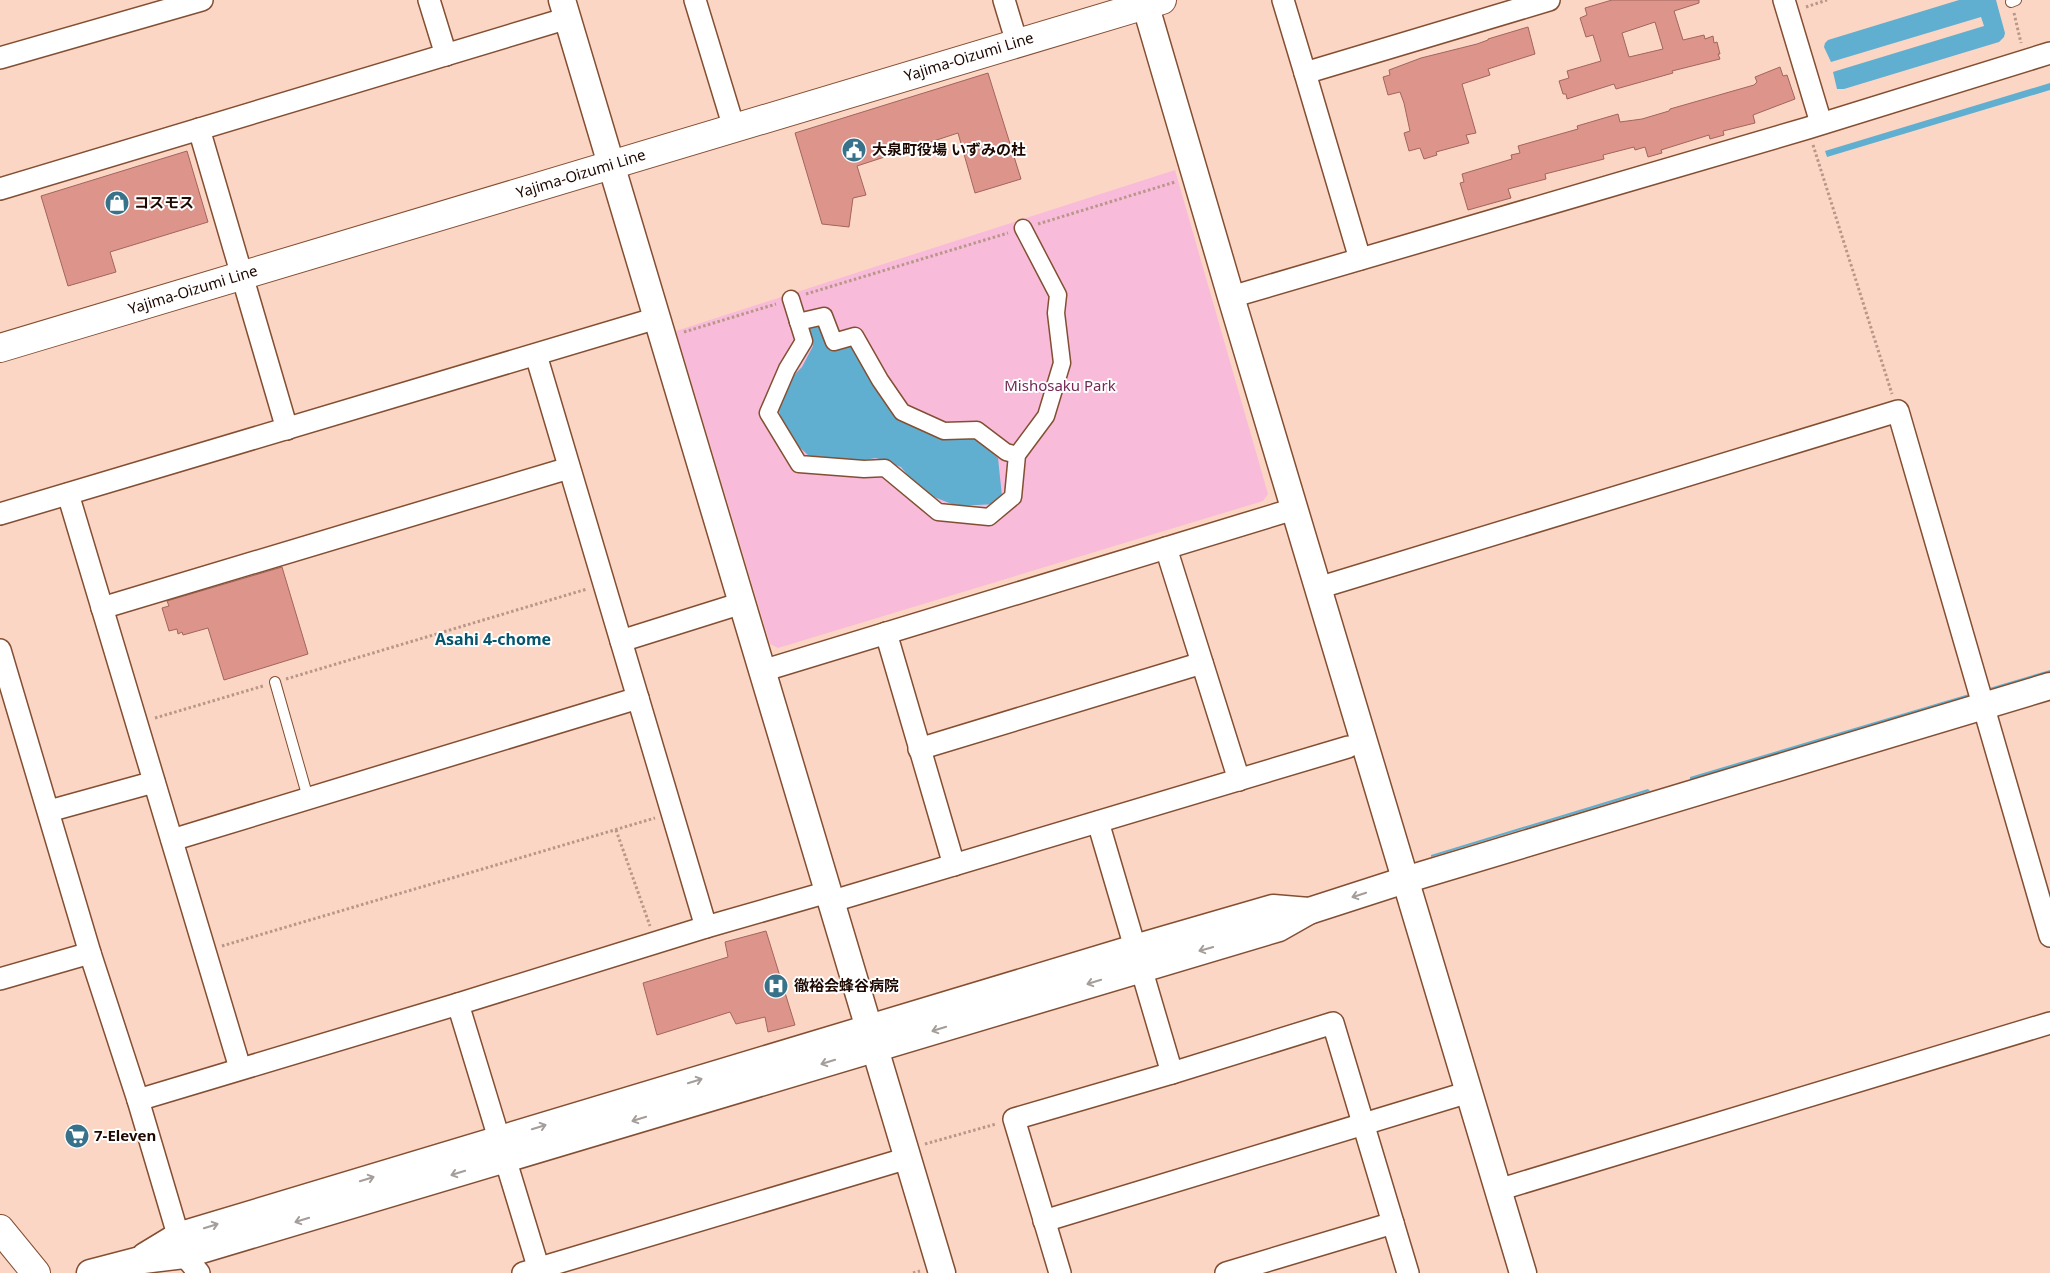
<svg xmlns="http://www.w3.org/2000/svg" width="2050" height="1273" font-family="'Noto Sans','Noto Sans JP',sans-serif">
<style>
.green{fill:#f8bbd9}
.water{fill:#61afd0}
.building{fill:#dd948a;stroke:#a2655d;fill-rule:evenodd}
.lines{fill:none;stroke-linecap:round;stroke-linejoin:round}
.service-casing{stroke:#834f33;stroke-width:12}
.pedestrian-casing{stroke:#834f33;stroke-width:19}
.minor-casing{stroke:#834f33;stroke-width:24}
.tertiary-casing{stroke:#834f33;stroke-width:29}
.secondary-casing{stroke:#834f33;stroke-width:30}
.primary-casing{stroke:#834f33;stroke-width:30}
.path{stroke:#b89789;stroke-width:3;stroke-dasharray:2.5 2.5;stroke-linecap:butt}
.service{stroke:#fff;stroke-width:10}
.pedestrian{stroke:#fff;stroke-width:16}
.minor{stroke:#fff;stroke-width:21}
.tertiary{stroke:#fff;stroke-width:26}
.secondary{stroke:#fff;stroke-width:28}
.primary{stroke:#fff;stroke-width:28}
.oneway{stroke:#a59d9a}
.labels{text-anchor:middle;stroke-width:4;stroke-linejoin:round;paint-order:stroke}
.street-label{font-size:15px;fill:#1e0902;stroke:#fff}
.poi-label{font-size:15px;font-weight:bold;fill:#1e0902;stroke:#fff;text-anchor:start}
.park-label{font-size:15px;fill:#752855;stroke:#fff}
.neighbourhood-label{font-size:16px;font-weight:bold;fill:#05556f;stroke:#fff}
</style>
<rect width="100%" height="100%" fill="#fcd6c4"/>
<!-- green -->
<path class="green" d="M1175,170L1268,494L1263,501L778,648L770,644L676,331Z"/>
<!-- water -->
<g class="water">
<path d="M1959,0H1996L2005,33L2004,37L1999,42L1844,89H1837L1833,72L1836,71L1984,26L1981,17L1831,62L1824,47L1825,43L1828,40Z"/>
<path d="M2050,83V90L1827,157L1825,151Z"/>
<path d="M823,323L832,344L855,340L897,417L975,436L998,458L1002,496L997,504L957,506L921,492L901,467L876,458L845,463L809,456L786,435L779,411L787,382L802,367L813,346L806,328Z"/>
<path d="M2050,670V672L1690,780V777Z"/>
<path d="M1648,789L1650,791L1431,857V855Z"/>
</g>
<!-- building -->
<g class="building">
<path d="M1612,0H1699V3L1674,11L1683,40L1704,35L1705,39L1713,36L1714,43L1717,42L1720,54H1718L1720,59L1672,71L1673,73L1616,89L1614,84L1567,99L1566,94H1563L1559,81L1569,78L1567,71L1601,61L1593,35L1586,37L1580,18L1587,15L1585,8ZM1655,22L1663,49L1629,57L1622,33Z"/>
<path d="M1528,27L1535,54L1488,69L1490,75L1462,84L1476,133L1466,135L1469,143L1436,152L1437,155L1424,159L1420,148L1409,151L1404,133L1410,131L1404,103L1400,92L1388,95L1383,77L1390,75L1389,70L1421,58L1477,44L1488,40V39Z"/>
<path d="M1780,67L1783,76L1787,75L1795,99L1753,115L1755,123L1723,131L1724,135L1710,139L1709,135L1661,150L1662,153L1648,157L1645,147L1635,150L1634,147L1603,155L1604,159L1545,174L1546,179L1508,189L1511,198L1468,210L1460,183L1464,182L1462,174L1512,159L1511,155L1520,153L1518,146L1578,129L1577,126L1618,114L1620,122L1642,119L1669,111L1670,109L1754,85L1757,82L1755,77Z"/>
<path d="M988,73L1021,179L975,193L958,133L857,166L866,195L853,198L849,227L822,224L795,133Z"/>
<path d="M187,151L208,222L110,252L116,272L68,286L41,196Z"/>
<path d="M282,567L308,654L224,680L208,628L183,635L182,632L178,634L177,629L169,631L162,608L169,606L167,601Z"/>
<path d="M766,931L795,1025L768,1032L765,1017L736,1024L730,1012L657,1035L643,983L728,957L725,942Z"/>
</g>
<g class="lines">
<defs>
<g id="service">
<path d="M2011,2L2016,0"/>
<path d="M275,682L308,798"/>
</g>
<g id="pedestrian">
<path d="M791,299L804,341L787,369L768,413L799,464L864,469L885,468L938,512L989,517L1013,497L1017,455L1046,416L1062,363L1056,313L1058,295L1023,228"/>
<path d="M798,322L824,316L834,342L855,336L880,380L902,412L944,431L977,430L1006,452L1017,455"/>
</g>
<g id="minor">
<path d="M429,0L446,55"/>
<path d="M695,0L734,128"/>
<path d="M1004,0L1017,43"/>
<path d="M1283,0L1305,73L1549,0"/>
<path d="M1784,0L1821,123"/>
<path d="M0,58L202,0"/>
<path d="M1305,73L1360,259"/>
<path d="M199,129L287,429"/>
<path d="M0,189L568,18"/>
<path d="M1231,297L1808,128L2050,53"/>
<path d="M536,355L706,927"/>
<path d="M68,494L240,1068"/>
<path d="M0,514L657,318"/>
<path d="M1166,548L1239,780"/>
<path d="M1318,588L1898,411L2050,936"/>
<path d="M102,608L569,468"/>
<path d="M886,633L954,865"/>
<path d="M621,641L742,603"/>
<path d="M0,650L90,953L138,1100L184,1255L199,1273"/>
<path d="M762,671L1294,509"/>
<path d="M919,749L1202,663"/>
<path d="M49,811L154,782"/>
<path d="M1098,822L1172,1073"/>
<path d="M172,840L638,698"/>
<path d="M843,898L1348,747"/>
<path d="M0,979L90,953"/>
<path d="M458,1004L540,1273"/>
<path d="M138,1100L458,1004L706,927L828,892"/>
<path d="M1498,1190L2050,1023"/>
<path d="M1044,1221L1469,1092"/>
<path d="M523,1273L908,1158"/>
<path d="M1060,1273L1014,1119L1172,1073L1333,1023L1408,1273"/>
<path d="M1226,1273L1393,1223"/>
</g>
<g id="tertiary">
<path d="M562,0L942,1273"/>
<path d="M1144,0L1231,297L1523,1273"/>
<path d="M145,1256L178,1236L1135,948L1273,908L1309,911"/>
<path d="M90,1273L136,1261L184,1255L1279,928L1309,911L1405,880L2050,686"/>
</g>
<path id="secondary" d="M0,348L1162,0"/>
<path id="primary" d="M0,1229L36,1273"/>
</defs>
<!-- service casing -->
<use href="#service" class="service-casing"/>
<!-- pedestrian casing -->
<use href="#pedestrian" class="pedestrian-casing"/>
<!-- minor casing -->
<use href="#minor" class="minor-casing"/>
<!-- tertiary casing -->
<use href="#tertiary" class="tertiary-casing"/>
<!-- secondary casing -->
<use href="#secondary" class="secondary-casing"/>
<!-- primary casing -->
<use href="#primary" class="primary-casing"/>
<!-- path -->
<g class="path">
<path d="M1806,7L1827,0"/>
<path d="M2014,13L2021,43"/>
<path d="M1813,145L1892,394"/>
<path d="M1038,224L1175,182"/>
<path d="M806,294L1008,233"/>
<path d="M684,332L776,304"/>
<path d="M286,679L587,589"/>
<path d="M155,718L263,686"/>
<path d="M616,830L650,926"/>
<path d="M222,946L655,818"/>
<path d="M925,1144L996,1124"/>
<path d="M913,1273L920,1271"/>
</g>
<!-- service -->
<use href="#service" class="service"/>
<!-- pedestrian -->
<use href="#pedestrian" class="pedestrian"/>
<!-- minor -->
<use href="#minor" class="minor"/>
<!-- tertiary -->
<use href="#tertiary" class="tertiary"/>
<!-- secondary -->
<use href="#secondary" class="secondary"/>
<!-- primary -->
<use href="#primary" class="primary"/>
</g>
<!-- one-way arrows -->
<defs><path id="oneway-shaft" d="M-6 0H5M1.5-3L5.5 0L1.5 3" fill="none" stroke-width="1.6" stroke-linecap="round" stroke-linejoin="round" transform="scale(1.25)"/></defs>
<g class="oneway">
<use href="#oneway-shaft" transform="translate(1359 895) rotate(162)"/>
<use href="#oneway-shaft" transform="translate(1206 949) rotate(164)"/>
<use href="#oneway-shaft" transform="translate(1094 982) rotate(163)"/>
<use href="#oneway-shaft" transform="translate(939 1029) rotate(163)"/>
<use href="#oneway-shaft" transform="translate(828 1062) rotate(163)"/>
<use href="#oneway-shaft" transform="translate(695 1081) rotate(-17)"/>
<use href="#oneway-shaft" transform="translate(639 1119) rotate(163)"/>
<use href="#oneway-shaft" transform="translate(539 1127) rotate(-17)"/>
<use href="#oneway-shaft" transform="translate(458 1173) rotate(163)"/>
<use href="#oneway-shaft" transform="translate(367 1179) rotate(-17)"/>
<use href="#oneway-shaft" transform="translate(302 1220) rotate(163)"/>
<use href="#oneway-shaft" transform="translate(211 1226) rotate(-17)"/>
</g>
<!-- icons -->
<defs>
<symbol id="civic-disc" viewBox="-11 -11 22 22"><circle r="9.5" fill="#37718a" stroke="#fff"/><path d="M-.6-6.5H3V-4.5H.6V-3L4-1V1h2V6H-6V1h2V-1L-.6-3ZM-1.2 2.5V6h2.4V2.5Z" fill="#fff"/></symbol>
<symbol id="shop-disc" viewBox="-11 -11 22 22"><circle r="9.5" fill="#37718a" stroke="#fff"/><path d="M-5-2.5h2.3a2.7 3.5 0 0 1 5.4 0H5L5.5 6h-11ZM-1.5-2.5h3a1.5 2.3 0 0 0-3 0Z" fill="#fff"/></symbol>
<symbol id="hospital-disc" viewBox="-11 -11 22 22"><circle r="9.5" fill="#37718a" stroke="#fff"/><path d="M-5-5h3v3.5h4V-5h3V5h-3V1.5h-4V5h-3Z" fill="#fff"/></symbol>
<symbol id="supermarket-disc" viewBox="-11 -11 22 22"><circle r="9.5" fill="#37718a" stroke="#fff"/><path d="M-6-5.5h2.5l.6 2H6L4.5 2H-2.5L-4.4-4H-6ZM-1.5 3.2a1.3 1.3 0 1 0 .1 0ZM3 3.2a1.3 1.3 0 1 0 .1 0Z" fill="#fff"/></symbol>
</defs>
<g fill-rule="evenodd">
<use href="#civic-disc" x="840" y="136" width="28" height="28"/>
<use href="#shop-disc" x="103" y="189" width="28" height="28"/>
<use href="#hospital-disc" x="762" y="972" width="28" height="28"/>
<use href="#supermarket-disc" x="63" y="1122" width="28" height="28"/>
</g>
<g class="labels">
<!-- street labels -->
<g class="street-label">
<text transform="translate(969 57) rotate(-17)" y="5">Yajima-Oizumi Line</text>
<text transform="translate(581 174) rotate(-17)" y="5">Yajima-Oizumi Line</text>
<text transform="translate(193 290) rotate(-17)" y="5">Yajima-Oizumi Line</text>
</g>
<!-- poi labels -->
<g class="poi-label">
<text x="872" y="155">大泉町役場 いずみの杜</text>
<text x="134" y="208">コスモス</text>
<text x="794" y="991">徹裕会蜂谷病院</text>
<text x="94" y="1141">7-Eleven</text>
</g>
<!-- park labels -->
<g class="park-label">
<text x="1060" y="391">Mishosaku Park</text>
</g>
<!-- neighbourhood labels -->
<g class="neighbourhood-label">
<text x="493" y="645">Asahi 4-chome</text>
</g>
</g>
</svg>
